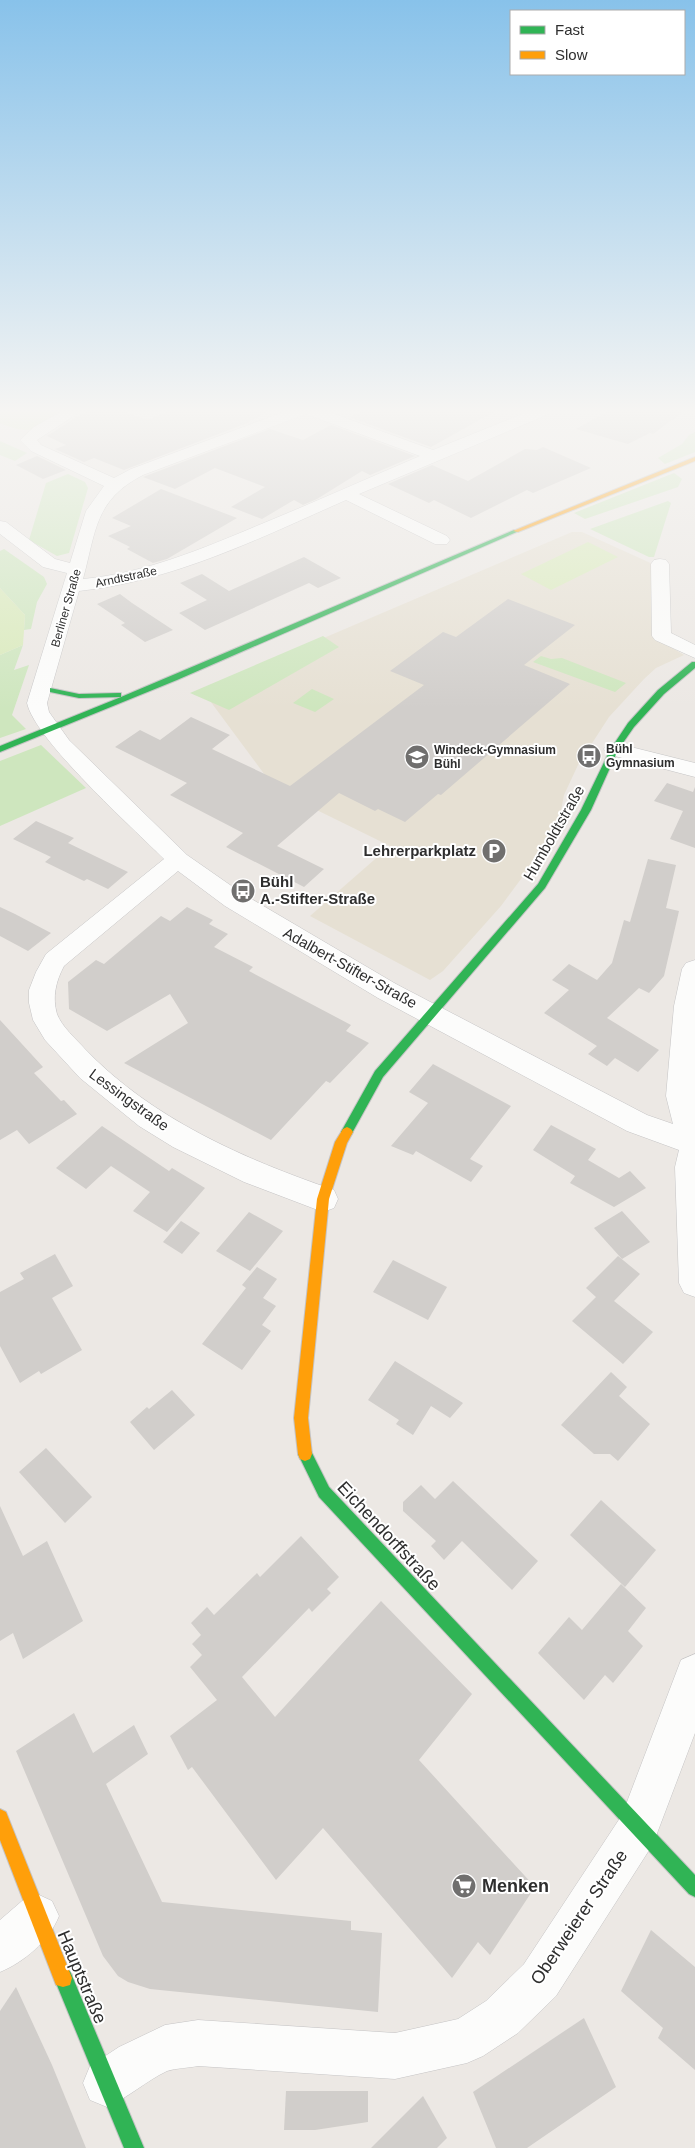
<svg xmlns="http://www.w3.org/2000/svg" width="695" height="2148" font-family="Arial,sans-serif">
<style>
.education{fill:#e6e0d3}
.green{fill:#cee6be}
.pitch{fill:#d9eabb}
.building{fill:#d1cecb}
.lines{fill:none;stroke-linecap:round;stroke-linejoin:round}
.street-casing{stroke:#c5c4c5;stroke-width:1}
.fast-casing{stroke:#c5c4c5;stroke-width:2}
.slow-casing{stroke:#c5c4c5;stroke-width:2}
.street{fill:#fcfcfb;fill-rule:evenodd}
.fast{fill:#30b455;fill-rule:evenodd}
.slow{fill:#ff9f0a;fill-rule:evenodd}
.labels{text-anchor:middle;stroke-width:4;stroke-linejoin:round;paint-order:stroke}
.far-street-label{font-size:12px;fill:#2e2e2e;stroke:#fff}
.far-poi-label{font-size:12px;font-weight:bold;fill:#2e2e2e;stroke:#fff;text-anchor:start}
.street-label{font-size:15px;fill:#2e2e2e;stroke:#fff}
.poi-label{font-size:15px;font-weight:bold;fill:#2e2e2e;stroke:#fff;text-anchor:end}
.near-street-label{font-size:18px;fill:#2e2e2e;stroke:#fff}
.near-poi-label{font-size:18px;font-weight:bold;fill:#2e2e2e;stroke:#fff;text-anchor:start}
</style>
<rect width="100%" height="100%" fill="#ece8e4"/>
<!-- education -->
<path class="education" d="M572,532H582L655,565L654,637L684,655L656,668L644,679L609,717L578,765L564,795L559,821L541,852L501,906L443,971L430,980L310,916L390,846L276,790L202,690Z"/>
<!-- green -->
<g class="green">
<path d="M695,432V452L665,464L658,458L682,444L689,435Z"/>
<path d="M0,441L27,453L15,461L0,455Z"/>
<path d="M674,473L682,479L678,487L585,519L574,513Z"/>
<path d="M68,474L85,482L88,488L69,553L57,556L29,540L46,483Z"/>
<path d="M668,501L671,503L654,557H649L590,529Z"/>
<path d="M4,549L44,577L47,584L37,602L31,629L24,630L25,615L0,588V551Z"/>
<path d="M323,636L339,647L229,710L190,693Z"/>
<path d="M23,645L14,670L29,665L12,715L26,729L0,738V655Z"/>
<path d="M541,656L551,659L562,658L626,683L615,692L533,662Z"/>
<path d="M312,689L334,699L315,712L293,703Z"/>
<path d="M41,745L86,788L0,826V761Z"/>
</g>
<!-- pitch -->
<g class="pitch">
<path d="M0,408H71C39,426 36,438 0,423Z"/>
<path d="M588,542L618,557L551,590L521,574Z"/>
<path d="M0,588L25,615L23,645L0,655Z"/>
</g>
<!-- building -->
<g class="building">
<path d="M97,408L109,411L115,408L148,420L174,408H276L248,422H250L124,470L94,458L84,462L55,449L66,445L47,436L78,416Z"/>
<path d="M378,408H501L431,447L349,417L364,410L369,412Z"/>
<path d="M613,408H688L653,434L650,433L628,444L576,429Z"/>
<path d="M331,425L415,456L370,475L362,471L317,499L303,505L294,500L262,519L231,507L265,487L215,468L175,489L143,477L270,429L303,440Z"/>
<path d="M543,447L591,468L533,493L527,490L471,518L434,500L429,503L388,484L432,465L468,481L525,449L537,450Z"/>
<path d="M37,456L66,470L43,479L16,465Z"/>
<path d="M161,489L237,518L167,559L153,563L127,549L130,547L108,536L131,526L112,518Z"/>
<path d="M304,557L341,578L318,588L309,583L205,630L179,613L207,600L180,583L202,574L229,591Z"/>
<path d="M120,594L132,603L173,630L145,642L121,625L125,623L97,604Z"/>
<path d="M508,599L575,625L524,665L570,684L441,795L438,794L405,822L378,809L375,811L339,793L277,846L324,869L304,887L226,847L243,833L170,795L187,783L115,747L140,730L160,740L191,717L230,735L212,749L290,786L424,685L390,671L443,632L456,637Z"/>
<path d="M667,783L693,792L695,787V848L670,839L683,811L654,801Z"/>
<path d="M36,821L74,838L68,843L128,872L108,889L87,879L84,881L45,862L51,857L13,839Z"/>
<path d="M648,859L676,865L666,908L679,911L664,976L649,993L639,988L607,1018L659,1050L638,1072L615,1058L607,1066L588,1054L597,1046L544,1013L569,990L552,980L569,964L597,980L612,963L624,920L630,922Z"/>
<path d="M0,907L15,914L51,933L28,951L0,936Z"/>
<path d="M187,907L213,920L209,924L228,934L214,947L253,967L249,971L351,1025L346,1031L369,1043L330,1083L326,1081L271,1140L124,1063L188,1023L170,994L107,1031L69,1009L68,982L96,960L104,964L161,916L170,921Z"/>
<path d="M0,1020L43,1067L34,1073L61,1101L64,1100L77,1114L29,1144L17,1130L0,1140Z"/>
<path d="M433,1064L511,1106L470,1159L483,1166L471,1182L416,1151L413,1155L391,1146L428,1103L409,1092Z"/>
<path d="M551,1125L596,1149L588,1160L619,1178L630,1171L646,1188L614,1207L570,1183L575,1176L533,1150Z"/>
<path d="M102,1126L169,1171L172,1168L205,1188L167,1232L133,1211L150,1192L111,1166L86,1189L56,1168Z"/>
<path d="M622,1211L650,1242L622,1259L594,1228Z"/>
<path d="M249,1212L283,1231L250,1271L216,1251Z"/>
<path d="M181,1221L200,1233L182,1254L163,1242Z"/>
<path d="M55,1254L73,1286L52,1298L82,1350L41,1374L39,1371L20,1383L0,1346V1292L24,1279L20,1273Z"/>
<path d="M618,1256L640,1274L614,1301L653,1332L623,1364L572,1321L596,1297L586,1288Z"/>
<path d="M393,1260L447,1287L428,1320L373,1292Z"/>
<path d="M257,1267L277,1279L263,1298L276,1306L262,1325L271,1331L242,1370L202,1344L246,1288L242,1285Z"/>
<path d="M395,1361L442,1390L463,1403L450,1418L431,1406L413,1435L396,1424L399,1420L368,1400Z"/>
<path d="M611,1372L627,1387L619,1396L650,1424L618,1461L610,1454H594L561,1425Z"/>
<path d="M172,1390L195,1415L154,1450L130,1422L147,1407L149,1409Z"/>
<path d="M46,1448L92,1497L65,1523L19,1472Z"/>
<path d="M453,1481L538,1561L512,1590L462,1541L444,1560L431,1546L436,1541L403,1511V1502L421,1485L435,1499Z"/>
<path d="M601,1500L656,1550L625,1587L570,1535Z"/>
<path d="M0,1506L23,1556L47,1541L83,1621L23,1659L13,1633L0,1641Z"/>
<path d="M301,1536L339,1577L327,1589L331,1593L312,1612L309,1608L242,1677L275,1717L381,1601L472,1694L419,1760L535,1887L490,1955L478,1942L452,1978L323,1828L276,1880L192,1767L188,1770L170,1736L217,1700L190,1667L202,1655L192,1644L201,1635L191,1623L207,1607L214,1615L257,1573L260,1577Z"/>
<path d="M621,1584L646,1608L628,1631L643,1646L613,1683L605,1675L584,1700L538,1653L569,1617L582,1630Z"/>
<path d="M74,1713L93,1753L134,1725L148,1754L106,1784L162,1902L351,1921V1930L382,1933L378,2012L150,1989L128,1982L118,1976L103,1956L16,1751Z"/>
<path d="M651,1930L695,1967V2070L658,2038L663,2028L621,1991Z"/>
<path d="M16,1987L52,2065L86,2148H0V2011Z"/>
<path d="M584,2018L616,2087L527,2148H496L473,2092Z"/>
<path d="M286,2091H368V2122L315,2130H284Z"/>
<path d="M423,2096L447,2138L437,2148H371Z"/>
</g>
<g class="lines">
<defs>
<g id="street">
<path d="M68,408H86L37,440L41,445L114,478L131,469L294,408H318L433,450L537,408H558L556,411L359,494L447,536L450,540L447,544H435L346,500C260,538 174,581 79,591L47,703L49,712L69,740L187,855L243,894L396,984L647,1115L673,1124L666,1096L674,1006L682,969L686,963L695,960V1297L684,1293L679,1283L675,1167L679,1150L627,1131L378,998L225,906L178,871L64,966C56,981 52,997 57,1014C62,1027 76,1039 85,1049C152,1119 244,1159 334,1190L338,1199L334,1208L323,1212L244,1182L173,1147L139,1126L80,1078L45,1040L33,1020L29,1003V990L36,972L46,954L164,859C133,828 35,740 27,703L67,573L43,567L0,534V521L6,522L55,559L70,563L86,511L104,486L31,451L20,440L34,427ZM306,414L420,456C366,479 313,503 259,525C202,549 145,573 83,579C96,532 94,500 143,475Z"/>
<path d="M660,559L666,560L669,564L671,633L695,645V658L655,640L652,636L651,564L654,560Z"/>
<path d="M615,743L695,763V777L607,754L604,749L607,744Z"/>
<path d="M695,1654V1733L653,1844L556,1996L518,2033L483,2056L467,2063L395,2079L198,2066C188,2068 176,2068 167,2071C146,2081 129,2097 107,2107L90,2100L83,2083L90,2066L119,2047L165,2025L198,2020L395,2033L458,2019L486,2001L524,1964L622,1815L681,1660Z"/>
<path d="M37,1894L52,1901L59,1916C49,1941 24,1962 0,1972V1920L22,1901Z"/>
</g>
<g id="fast">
<path d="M514,530L519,531L177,680L0,752V746L121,697L79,698L50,692V688L79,694L118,693H121V697Z"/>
<path d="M692,662H695V668L664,694L634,727L618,750L591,810L545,888L383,1077L351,1135H343L341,1132L375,1071L538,884L581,810L610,750L628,723L658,690Z"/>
<path d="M305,1447L310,1449L329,1487L695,1875V1897L689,1894L319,1497L298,1454L300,1449Z"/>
<path d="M63,1969L70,1971L144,2148H124L54,1978L56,1971Z"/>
</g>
<g id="slow">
<path d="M695,457V461L518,532L513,531Z"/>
<path d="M347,1127L351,1129L353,1132L347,1143L329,1199L308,1418L312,1454L310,1459L305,1461L300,1459L298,1454L294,1418L317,1199L335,1142L343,1129Z"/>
<path d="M0,1809L6,1812L72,1978L70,1985L63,1987L56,1985L0,1840Z"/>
</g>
</defs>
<!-- street casing -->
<use href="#street" class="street-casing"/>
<!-- fast casing -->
<use href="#fast" class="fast-casing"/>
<!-- slow casing -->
<use href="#slow" class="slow-casing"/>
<!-- street -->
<use href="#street" class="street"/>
<!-- fast -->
<use href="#fast" class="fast"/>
<!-- slow -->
<use href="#slow" class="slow"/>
</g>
<!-- sky -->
<linearGradient id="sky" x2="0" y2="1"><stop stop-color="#88c2ea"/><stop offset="0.58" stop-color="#f6f5f3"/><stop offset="1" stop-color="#f6f5f3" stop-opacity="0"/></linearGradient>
<rect width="695" height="709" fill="url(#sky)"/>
<!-- icons -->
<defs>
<symbol id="bus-disc" viewBox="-11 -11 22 22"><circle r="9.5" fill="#706f6e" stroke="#fff"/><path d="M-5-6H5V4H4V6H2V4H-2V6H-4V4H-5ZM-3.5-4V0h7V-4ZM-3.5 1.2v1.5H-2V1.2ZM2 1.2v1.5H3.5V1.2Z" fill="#fff"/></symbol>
<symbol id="school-disc" viewBox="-11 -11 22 22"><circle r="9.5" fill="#706f6e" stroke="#fff"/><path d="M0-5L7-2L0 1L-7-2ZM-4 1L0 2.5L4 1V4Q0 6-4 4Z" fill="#fff"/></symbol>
<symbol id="parking-disc" viewBox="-11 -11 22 22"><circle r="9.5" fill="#706f6e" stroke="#fff"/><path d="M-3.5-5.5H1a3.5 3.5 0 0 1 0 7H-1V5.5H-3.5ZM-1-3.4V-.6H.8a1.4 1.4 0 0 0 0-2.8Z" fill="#fff"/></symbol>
<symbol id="supermarket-disc" viewBox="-11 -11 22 22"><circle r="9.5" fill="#706f6e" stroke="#fff"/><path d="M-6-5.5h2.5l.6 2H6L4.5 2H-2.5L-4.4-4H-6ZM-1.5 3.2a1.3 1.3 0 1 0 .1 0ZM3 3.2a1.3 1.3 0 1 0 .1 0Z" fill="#fff"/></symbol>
</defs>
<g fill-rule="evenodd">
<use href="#bus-disc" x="575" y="742" width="28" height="28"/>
<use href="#school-disc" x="403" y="743" width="28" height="28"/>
<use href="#parking-disc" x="480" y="837" width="28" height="28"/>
<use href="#bus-disc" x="229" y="877" width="28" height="28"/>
<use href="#supermarket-disc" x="450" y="1872" width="28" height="28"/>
</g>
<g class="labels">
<!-- far-street labels -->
<g class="far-street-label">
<text transform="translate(126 577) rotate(-12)" y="4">Arndtstraße</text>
<text transform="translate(66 608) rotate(-74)" y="4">Berliner Straße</text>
</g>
<!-- far-poi labels -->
<g class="far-poi-label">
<text x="606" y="753">Bühl<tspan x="606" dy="14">Gymnasium</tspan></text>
<text x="434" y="754">Windeck-Gymnasium<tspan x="434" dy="14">Bühl</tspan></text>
</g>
<!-- street labels -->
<g class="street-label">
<text transform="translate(554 833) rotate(-60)" y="5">Humboldtstraße</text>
<text transform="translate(350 968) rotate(29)" y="5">Adalbert-Stifter-Straße</text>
<text transform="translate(129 1100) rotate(36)" y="5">Lessingstraße</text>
</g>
<!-- poi labels -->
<g class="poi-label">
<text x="476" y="856">Lehrerparkplatz</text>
<text x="260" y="887" text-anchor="start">Bühl<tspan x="260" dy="17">A.-Stifter-Straße</tspan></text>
</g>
<!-- near-street labels -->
<g class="near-street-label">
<text transform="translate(389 1536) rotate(47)" y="6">Eichendorffstraße</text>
<text transform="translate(579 1917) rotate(-56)" y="6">Oberweierer Straße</text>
<text transform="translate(82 1977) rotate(67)" y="6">Hauptstraße</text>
</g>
<!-- near-poi labels -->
<g class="near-poi-label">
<text x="482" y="1892">Menken</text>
</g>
</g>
<!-- legend -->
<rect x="510" y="10" width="175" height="65" fill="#ffffff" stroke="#ababab"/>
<rect x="520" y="26" width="25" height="8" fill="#30b455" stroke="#ababab"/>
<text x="555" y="35" font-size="15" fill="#2e2e2e">Fast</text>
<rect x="520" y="51" width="25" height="8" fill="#ff9f0a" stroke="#ababab"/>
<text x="555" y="60" font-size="15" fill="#2e2e2e">Slow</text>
</svg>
